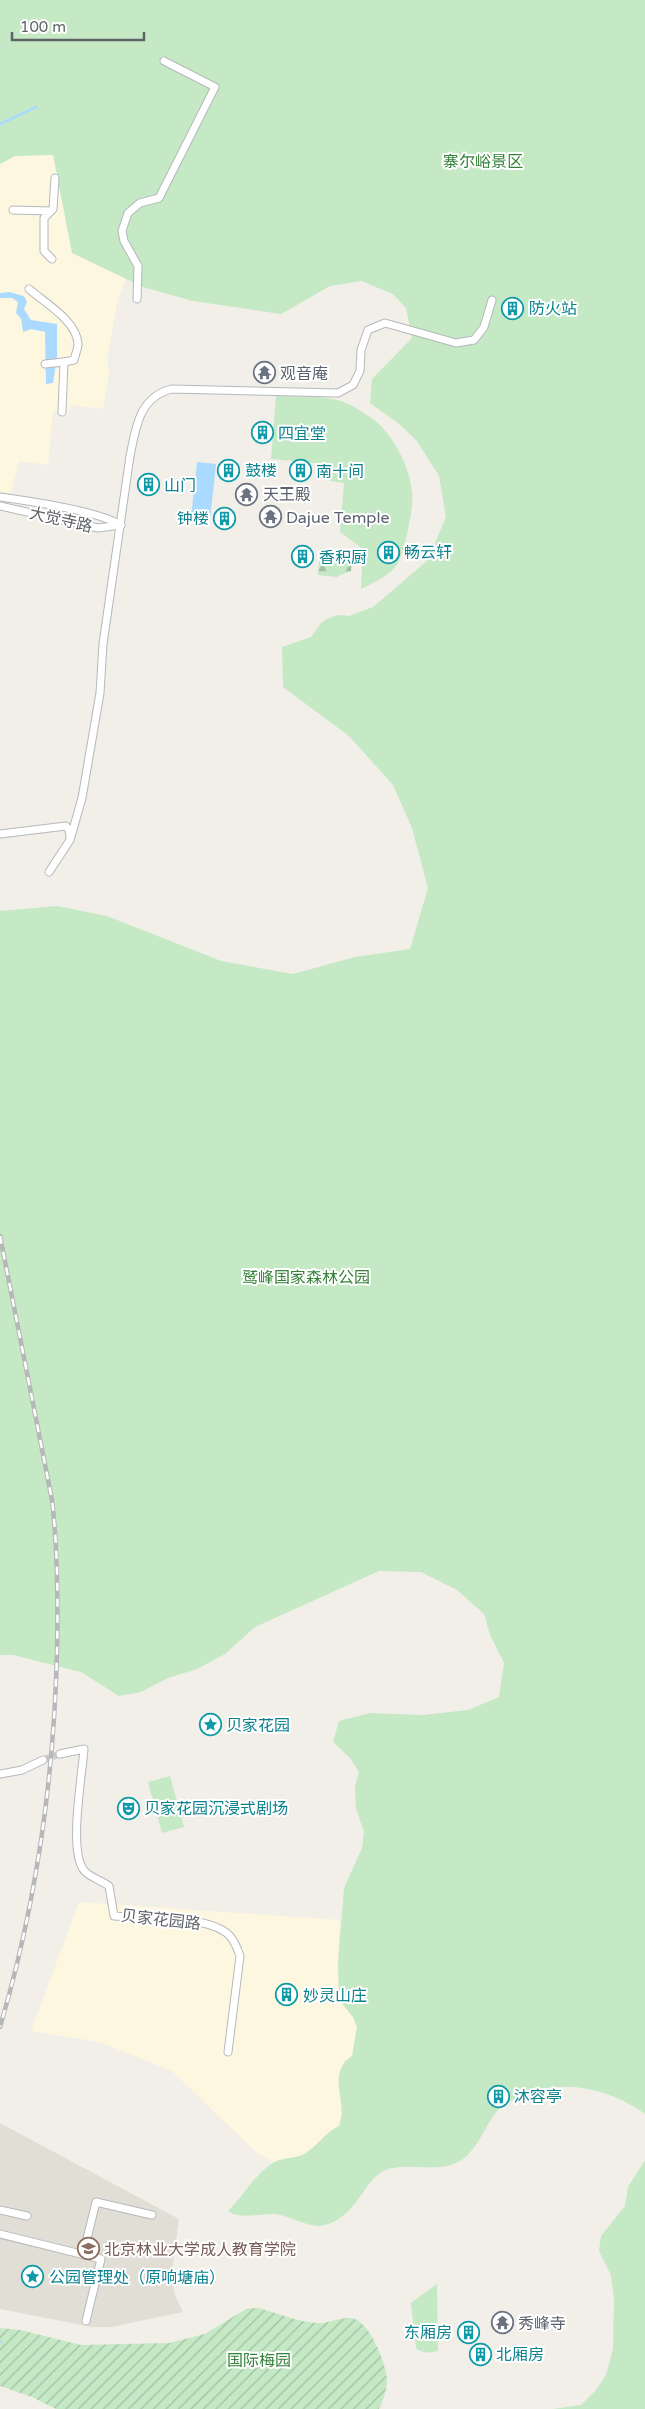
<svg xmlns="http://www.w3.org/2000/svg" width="645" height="2409" font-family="'Varela Round','Noto Sans SC',sans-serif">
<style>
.commercial{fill:#fef7e0}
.education{fill:#e1ded6}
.forest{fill:url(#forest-firs)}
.park{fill:#c5e8c5}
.garden{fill:url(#garden-furrows)}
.water{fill:#aadaff}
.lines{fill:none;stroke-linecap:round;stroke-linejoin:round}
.stream{stroke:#aadaff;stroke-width:2.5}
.minor-tunnel{stroke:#ccccc8;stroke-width:7;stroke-dasharray:7 3.5;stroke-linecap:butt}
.minor-casing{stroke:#b5b8bc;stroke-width:9}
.minor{stroke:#fff;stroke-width:7}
.rail-casing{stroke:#b6b7b8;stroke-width:4.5}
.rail{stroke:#fff;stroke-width:2.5;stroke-dasharray:8;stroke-linecap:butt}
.labels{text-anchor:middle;stroke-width:4;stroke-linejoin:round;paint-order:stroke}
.park-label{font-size:16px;fill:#348238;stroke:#fff}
.culture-label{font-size:16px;fill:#0d838f;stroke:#fff;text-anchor:start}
.worship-label{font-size:16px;fill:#5b616d;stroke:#fff;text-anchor:start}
.street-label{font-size:16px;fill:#5f6368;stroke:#fff}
.education-label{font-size:16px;fill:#785e54;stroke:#fff;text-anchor:start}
</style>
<defs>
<pattern id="forest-firs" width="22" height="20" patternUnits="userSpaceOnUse" patternTransform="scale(1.25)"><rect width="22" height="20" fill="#c5e8c5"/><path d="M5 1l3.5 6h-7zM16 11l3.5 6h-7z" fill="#a3c0a4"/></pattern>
<pattern id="garden-furrows" width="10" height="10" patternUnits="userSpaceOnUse" patternTransform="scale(1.25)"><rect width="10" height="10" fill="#c5e8c5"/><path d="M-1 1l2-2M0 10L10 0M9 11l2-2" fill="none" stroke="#a3c0a4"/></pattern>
</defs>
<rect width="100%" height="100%" fill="#f1efe8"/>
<!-- commercial -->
<g class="commercial">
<path d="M49,147L128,273L118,299L107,359L109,373L103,409L74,405L69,407V413L53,411L48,465L19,461L11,493L0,492V164L15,156Z"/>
<path d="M79,1902L340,1920L338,1963L339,2000L353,2017L357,2027L352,2056L344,2061L338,2085L343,2114L339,2126L330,2130L322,2141L301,2156L275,2162L258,2154L172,2071L100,2042L31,2031Z"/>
</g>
<!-- education -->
<path class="education" d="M0,2123L179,2219L171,2279L175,2295L183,2312L111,2327H92L0,2309Z"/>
<!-- forest -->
<path class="forest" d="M320,548L353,552L351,571L336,577L318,575Z"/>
<!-- park -->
<g class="park">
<path d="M0,0H645V2114C608,2087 555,2076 513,2100C509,2103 501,2105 498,2110C485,2125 479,2147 463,2159C441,2175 412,2162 388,2169C363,2177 357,2221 320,2226C309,2227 289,2216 276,2214C261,2213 240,2220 228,2211C243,2196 255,2174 273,2163C283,2157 296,2159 306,2153C318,2145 326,2132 339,2126C349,2099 325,2075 352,2056L357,2027L353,2017L339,2000L338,1963L344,1888L362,1848L364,1832L356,1809L355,1786L359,1772L350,1758L333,1742L339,1721L370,1713L423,1715L468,1710L499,1697L504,1663L490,1635L484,1614L457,1590L421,1572L379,1571L255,1627L225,1654L197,1669L168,1678L141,1692L119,1696L81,1672L13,1655H0V911L57,906L107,916L221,961L293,974L355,957L410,949L428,888L412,828L393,785L349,736L283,687L282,647L311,637L322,622L329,618L338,615L349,616L373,607L428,560L446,517L439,476L417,441L398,423L370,403L372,379L412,338L406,308L393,294L361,281L330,286L281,314L193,301L143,287L72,253L53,155L15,156L0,164Z"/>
<path d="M276,396C295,397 318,395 337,400C348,402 361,411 370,417C392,431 410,467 412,492C414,507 405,549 398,563C391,575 373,583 361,589L363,549L340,532L344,483L330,481L325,464L271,459Z"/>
<path d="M170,1776L184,1827L162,1833L148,1782Z"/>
<path d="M645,2160V2409H553L581,2405L596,2390L606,2375L613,2349L614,2299L611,2275L599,2251L601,2236L625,2206L628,2187Z"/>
<path d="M437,2284L438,2350C433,2354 420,2353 416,2348L411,2303Z"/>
</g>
<!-- garden -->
<path class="garden" d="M257,2308C277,2312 296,2322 317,2323C329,2324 344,2315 355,2319C371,2325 388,2367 387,2383C386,2392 383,2401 379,2409H56L32,2397L0,2386V2328L20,2330L81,2345L169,2343L205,2334L246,2309Z"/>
<!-- water -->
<g class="water">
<path d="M9,292L24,296L27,302L24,309L31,320L57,324V357L53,383L46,384L45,332L31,329L23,332L21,319L16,313L18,302L12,298H0V293Z"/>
<path d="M197,462L216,464L210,520L191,518Z"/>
</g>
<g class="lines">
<!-- stream -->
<g class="stream">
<path d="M0,124L36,107"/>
<path d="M0,2342H1"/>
</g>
<!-- minor-tunnel -->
<path class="minor-tunnel" d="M43,1760L60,1754"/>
<defs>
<g id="minor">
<path d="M13,210L51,211L44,218V251L52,259"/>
<path d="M51,211L53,209L55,178"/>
<path d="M29,289C45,303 77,321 78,344C78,349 75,355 74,360L64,362"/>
<path d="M137,299L138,266L124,241L122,231L128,213L140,203L159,198L215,87L164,61"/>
<path d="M45,364L64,362L62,412"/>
<path d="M0,497C29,501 98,511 121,525"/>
<path d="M0,506L98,528L121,525"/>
<path d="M0,834L66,826L69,830L70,837"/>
<path d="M49,872L70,840L82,798L100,693L103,644L130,456C136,427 139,397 172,389L338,393L353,385L360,371L361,350L368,330L385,323L456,343L474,340L484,327L492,300"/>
<path d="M60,1754L84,1749C82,1776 69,1848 83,1869C88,1877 101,1880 109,1886L114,1916C143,1918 208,1915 229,1935C235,1941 237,1948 240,1956L228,2052"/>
<path d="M0,1774L22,1770L43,1760"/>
<path d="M0,2210L27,2216"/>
<path d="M0,2234L101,2259L86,2321"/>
<path d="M83,2255L96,2202L152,2215"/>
</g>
</defs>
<!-- minor casing -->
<use href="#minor" class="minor-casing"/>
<!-- minor -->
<use href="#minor" class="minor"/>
<defs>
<path id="rail" d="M0,1236L52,1500C58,1550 58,1600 57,1651C54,1779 36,1905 0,2027"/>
</defs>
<!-- rail casing -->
<use href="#rail" class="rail-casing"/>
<!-- rail -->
<use href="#rail" class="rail"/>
</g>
<!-- icons -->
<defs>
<symbol id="building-ring" viewBox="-11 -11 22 22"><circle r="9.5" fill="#fff" stroke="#0f9aa8" stroke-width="1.5"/><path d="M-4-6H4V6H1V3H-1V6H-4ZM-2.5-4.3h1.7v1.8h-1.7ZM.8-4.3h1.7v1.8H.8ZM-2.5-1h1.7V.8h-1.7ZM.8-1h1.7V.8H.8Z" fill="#0f9aa8"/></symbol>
<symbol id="temple-ring" viewBox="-11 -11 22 22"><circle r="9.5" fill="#fff" stroke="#6b7280" stroke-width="1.5"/><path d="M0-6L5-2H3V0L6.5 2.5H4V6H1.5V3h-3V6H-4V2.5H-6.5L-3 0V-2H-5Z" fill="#6b7280"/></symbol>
<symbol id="sight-ring" viewBox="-11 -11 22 22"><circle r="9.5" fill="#fff" stroke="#0f9aa8" stroke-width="1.5"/><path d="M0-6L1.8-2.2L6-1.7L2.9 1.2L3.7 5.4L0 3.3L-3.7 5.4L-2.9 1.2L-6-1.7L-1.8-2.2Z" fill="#0f9aa8"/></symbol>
<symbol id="theatre-ring" viewBox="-11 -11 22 22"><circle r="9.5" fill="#fff" stroke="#0f9aa8" stroke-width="1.5"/><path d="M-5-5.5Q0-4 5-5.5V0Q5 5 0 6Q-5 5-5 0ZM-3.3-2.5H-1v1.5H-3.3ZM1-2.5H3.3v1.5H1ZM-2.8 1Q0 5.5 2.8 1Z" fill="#0f9aa8"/></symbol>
<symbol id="university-ring" viewBox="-11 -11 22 22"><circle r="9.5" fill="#fff" stroke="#8d6e63" stroke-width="1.5"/><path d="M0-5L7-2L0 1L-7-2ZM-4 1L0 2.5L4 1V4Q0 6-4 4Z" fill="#8d6e63"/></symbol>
</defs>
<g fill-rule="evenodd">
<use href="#building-ring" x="500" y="296" width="25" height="25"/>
<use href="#temple-ring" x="252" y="360" width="25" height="25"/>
<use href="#building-ring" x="250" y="420" width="25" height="25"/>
<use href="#building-ring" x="216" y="458" width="25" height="25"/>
<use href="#building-ring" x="288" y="458" width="25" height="25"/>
<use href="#building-ring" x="136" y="472" width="25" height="25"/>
<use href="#temple-ring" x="234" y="482" width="25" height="25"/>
<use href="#temple-ring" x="258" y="504" width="25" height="25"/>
<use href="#building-ring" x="212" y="506" width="25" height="25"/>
<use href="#building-ring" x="376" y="540" width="25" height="25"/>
<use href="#building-ring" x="290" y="544" width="25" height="25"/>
<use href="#sight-ring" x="198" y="1712" width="25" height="25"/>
<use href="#theatre-ring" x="116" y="1796" width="25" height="25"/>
<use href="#building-ring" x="274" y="1982" width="25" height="25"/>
<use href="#building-ring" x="486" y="2084" width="25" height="25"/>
<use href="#university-ring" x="76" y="2236" width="25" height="25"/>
<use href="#sight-ring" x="20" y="2264" width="25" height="25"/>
<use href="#temple-ring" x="490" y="2310" width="25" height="25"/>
<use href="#building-ring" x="456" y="2320" width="25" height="25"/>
<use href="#building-ring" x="468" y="2342" width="25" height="25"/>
</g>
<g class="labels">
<!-- park labels -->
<g class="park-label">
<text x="483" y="167">寨尔峪景区</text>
<text x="306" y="1283">鹫峰国家森林公园</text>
<text x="259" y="2366">国际梅园</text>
</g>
<!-- culture labels -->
<g class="culture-label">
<text x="529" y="314">防火站</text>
<text x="278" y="439">四宜堂</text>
<text x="245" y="476">鼓楼</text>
<text x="316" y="477">南十间</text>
<text x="164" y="491">山门</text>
<text x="209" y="524" text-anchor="end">钟楼</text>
<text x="404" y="558">畅云轩</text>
<text x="319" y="563">香积厨</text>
<text x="226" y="1731">贝家花园</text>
<text x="144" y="1814">贝家花园沉浸式剧场</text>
<text x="303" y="2001">妙灵山庄</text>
<text x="514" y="2102">沐容亭</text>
<text x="49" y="2283">公园管理处（原响塘庙）</text>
<text x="452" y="2338" text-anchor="end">东厢房</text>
<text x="496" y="2360">北厢房</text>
</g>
<!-- worship labels -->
<g class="worship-label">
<text x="280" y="379">观音庵</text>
<text x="263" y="500">天王殿</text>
<text x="286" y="523">Dajue Temple</text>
<text x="518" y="2329">秀峰寺</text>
</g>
<!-- street labels -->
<g class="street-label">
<text transform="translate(61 519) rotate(13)" y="6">大觉寺路</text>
<text transform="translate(161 1919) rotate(6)" y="6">贝家花园路</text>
</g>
<!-- education labels -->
<g class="education-label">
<text x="104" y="2255">北京林业大学成人教育学院</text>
</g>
</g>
<!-- scale -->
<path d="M12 32v8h132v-8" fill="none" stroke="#5f6368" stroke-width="2.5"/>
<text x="20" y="32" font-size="15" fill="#5f6368" stroke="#ffffff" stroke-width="4" paint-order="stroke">100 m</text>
</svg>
